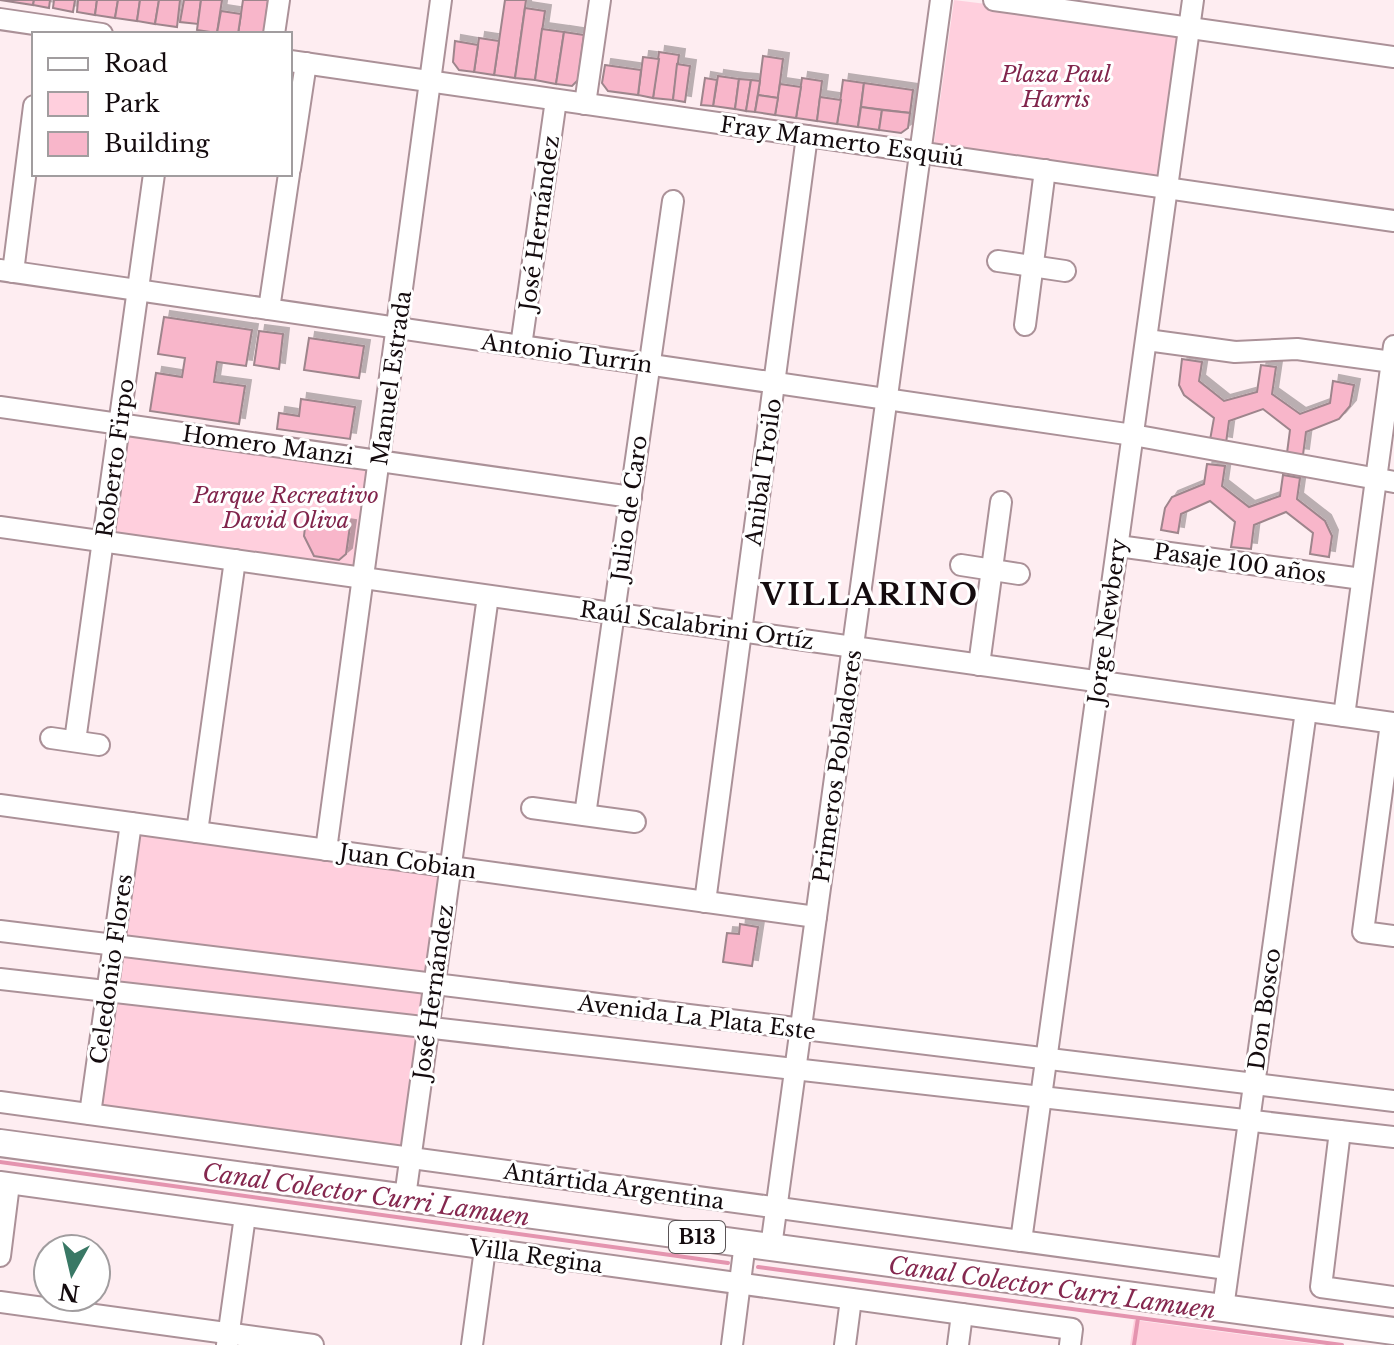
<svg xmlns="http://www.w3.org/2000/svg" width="1394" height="1345" font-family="'Libre Baskerville',serif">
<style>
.green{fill:#ffcfdd}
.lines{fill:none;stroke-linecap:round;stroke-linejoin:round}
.stream{stroke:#e494af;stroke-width:4}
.building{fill:#f8b6ca;stroke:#9e858c;stroke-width:2;filter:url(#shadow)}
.minor-casing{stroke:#ab9198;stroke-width:24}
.major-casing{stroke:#ab9198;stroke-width:30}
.minor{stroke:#fff;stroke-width:20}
.major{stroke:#fff;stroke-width:26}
.labels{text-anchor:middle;stroke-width:6;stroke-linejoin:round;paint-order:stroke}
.shield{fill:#fff;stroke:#5a5456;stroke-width:2}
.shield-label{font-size:20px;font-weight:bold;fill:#140b0e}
.park-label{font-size:22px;font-style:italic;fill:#81254c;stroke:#fff}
.street-label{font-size:22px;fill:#140b0e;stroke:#fff}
.water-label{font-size:24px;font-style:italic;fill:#85284f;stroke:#fff}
.district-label{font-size:30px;font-weight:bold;letter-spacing:2px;fill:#140b0e;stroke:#fff}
</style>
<defs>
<filter id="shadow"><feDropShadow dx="6" dy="-6" stdDeviation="0" flood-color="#0004"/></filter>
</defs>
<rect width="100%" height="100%" fill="#feedf1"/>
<!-- green -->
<g class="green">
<path d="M954,0L1178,28L1158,175L934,144Z"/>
<path d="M119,424L379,461L364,578L103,542Z"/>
<path d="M136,830L444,873L405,1151L97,1107Z"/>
<path d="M1134,1320L1321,1345H1130Z"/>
</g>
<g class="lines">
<!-- stream -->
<g class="stream">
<path d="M0,1162L728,1263"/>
<path d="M758,1267L1342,1345"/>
<path d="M1134,1345L1138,1318"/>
</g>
</g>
<!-- building -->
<g class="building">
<path d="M0,0H34L33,5Z"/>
<path d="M34,0H50L49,8L33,5Z"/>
<path d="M54,0H75L73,12L53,8Z"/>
<path d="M78,0H97L95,15L77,12Z"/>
<path d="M97,0H118L115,18L95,15Z"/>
<path d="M118,0H140L137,21L115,18Z"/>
<path d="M140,0H159L155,24L137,21Z"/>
<path d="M159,0H180L177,27L155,24Z"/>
<path d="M184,0H201L198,24L180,22Z"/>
<path d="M201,0H222L217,33L197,30Z"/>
<path d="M243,0H268L264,34H238Z"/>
<path d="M505,0H526L515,78L494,75Z"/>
<path d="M525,8L545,11L535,80L515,78Z"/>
<path d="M221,11L241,14L238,34L217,33Z"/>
<path d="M542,29L564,32L556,84L535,80Z"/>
<path d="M564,32L584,35L578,80L572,86L556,84Z"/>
<path d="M479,38L499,41L494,75L474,72Z"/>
<path d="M455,41L478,45L474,72L459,70L453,62Z"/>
<path d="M659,52L679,55L673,100L653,98Z"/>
<path d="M763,56L783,59L778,98L758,95Z"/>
<path d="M643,57L659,59L653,98L638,95Z"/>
<path d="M677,64L690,66L685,102L673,100Z"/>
<path d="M605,65L641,70L638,95L608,91L602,83Z"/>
<path d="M718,76L739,79L735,109L713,106Z"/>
<path d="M705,78L717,80L713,106L701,105Z"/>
<path d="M802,78L822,81L817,121L796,118Z"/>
<path d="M739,79L751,80L746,111L735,109Z"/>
<path d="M751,80L760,81L755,112L746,111Z"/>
<path d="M843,80L864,83L858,127L837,124Z"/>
<path d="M864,83L913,90L910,113L861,107Z"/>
<path d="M780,84L801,87L796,118L775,115Z"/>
<path d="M758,95L778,98L775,115L755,112Z"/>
<path d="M820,97L841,100L837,124L817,121Z"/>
<path d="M861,107L882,110L879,130L858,127Z"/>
<path d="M882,110L910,113L908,128L901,133L879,130Z"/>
<path d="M164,317L252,330L246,366L217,362L214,382L245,386L239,424L150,411L156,373L182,377L185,358L158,354Z"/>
<path d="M259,331L283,334L279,369L254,365Z"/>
<path d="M309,338L364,346L359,378L304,370Z"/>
<path d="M1182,359L1202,362L1199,381L1224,401L1257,392L1261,365L1276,367L1272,394L1300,414L1330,403L1333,381L1354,385L1350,406L1339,419L1306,432L1303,455L1287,453L1290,430L1263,409L1229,421L1226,443L1210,440L1214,418L1184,395L1179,385Z"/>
<path d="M301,399L355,407L350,439L277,429L279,413L299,416Z"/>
<path d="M1207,464L1225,466L1222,486L1249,507L1280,496L1283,475L1300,478L1297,499L1325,521L1332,536L1329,557L1310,554L1313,533L1286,512L1254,525L1251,549L1231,547L1235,522L1210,501L1181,514L1178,533L1161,530L1165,508L1172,497L1204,484Z"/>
<path d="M306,519L350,526L346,554L339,560L314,556L304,536Z"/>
<path d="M740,924L758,927L752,966L723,962L727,933L739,934Z"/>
</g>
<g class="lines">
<defs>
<g id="minor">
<path d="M994,0L1394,57"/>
<path d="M0,19L102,34"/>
<path d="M274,34L279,0"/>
<path d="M290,61L1394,221"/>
<path d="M585,104L600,0"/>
<path d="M290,169L306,63"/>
<path d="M998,261L1065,271"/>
<path d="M0,270L1133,435L1394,482"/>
<path d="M13,272L34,106"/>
<path d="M269,309L289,174"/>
<path d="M1025,325L1045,170"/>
<path d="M1147,340L1235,352L1297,349L1392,362"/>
<path d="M521,346L556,100"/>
<path d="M0,407L631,497"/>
<path d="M0,527L1394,723"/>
<path d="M1118,546L1362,579"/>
<path d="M961,565L1019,574"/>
<path d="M979,665L1001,502"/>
<path d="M1344,716L1394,346"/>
<path d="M1391,723L1363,932L1394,936"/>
<path d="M51,738L99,745"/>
<path d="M75,741L154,174"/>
<path d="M0,805L816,917"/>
<path d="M532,808L635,822"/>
<path d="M585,815L673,201"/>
<path d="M197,832L235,560"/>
<path d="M326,850L441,0"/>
<path d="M705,902L807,136"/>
<path d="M0,931L1394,1101"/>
<path d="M0,979L1394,1137"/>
<path d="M0,1102L1227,1269"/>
<path d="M90,1114L131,823"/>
<path d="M1340,1131L1321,1287L1394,1297"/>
<path d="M0,1182L1072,1329L1070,1345"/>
<path d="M405,1197L488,596"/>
<path d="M1021,1241L1193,0"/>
<path d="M771,1247L941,0"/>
<path d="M0,1256L9,1184"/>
<path d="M0,1302L313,1345"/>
<path d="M1223,1308L1306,711"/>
<path d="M227,1345L245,1216"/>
<path d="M472,1345L485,1249"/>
<path d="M732,1345L745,1243"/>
<path d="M845,1345L851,1299"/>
<path d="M958,1345L962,1314"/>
</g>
<path id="major" d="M0,1143L1394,1331"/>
</defs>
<!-- minor casing -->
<use href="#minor" class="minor-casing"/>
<!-- major casing -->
<use href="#major" class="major-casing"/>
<!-- minor -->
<use href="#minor" class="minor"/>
<!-- major -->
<use href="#major" class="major"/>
</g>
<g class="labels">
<!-- shield labels -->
<rect class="shield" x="669" y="1221" width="56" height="32" rx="6"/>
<g class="shield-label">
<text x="697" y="1244">B13</text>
</g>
<!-- park labels -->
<g class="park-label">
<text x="1056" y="82">Plaza Paul<tspan x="1056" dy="25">Harris</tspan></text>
<text x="286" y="503">Parque Recreativo<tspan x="286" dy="25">David Oliva</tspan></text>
</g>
<!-- street labels -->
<g class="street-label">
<text transform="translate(842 141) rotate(8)" y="8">Fray Mamerto Esquiú</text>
<text transform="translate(539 223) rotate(-82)" y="8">José Hernández</text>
<text transform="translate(567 353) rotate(8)" y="8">Antonio Turrín</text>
<text transform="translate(391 378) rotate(-82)" y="8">Manuel Estrada</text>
<text transform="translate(268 445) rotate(8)" y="8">Homero Manzi</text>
<text transform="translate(115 458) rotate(-82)" y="8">Roberto Firpo</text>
<text transform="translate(763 472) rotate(-82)" y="8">Anibal Troilo</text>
<text transform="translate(629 508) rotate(-82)" y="8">Julio de Caro</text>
<text transform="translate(1240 563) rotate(8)" y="8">Pasaje 100 años</text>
<text transform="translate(1107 621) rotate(-82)" y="8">Jorge Newbery</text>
<text transform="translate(697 625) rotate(8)" y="8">Raúl Scalabrini Ortíz</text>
<text transform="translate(837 766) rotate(-82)" y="8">Primeros Pobladores</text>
<text transform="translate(408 861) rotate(8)" y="8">Juan Cobian</text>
<text transform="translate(111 969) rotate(-82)" y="8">Celedonio Flores</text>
<text transform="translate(433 992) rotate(-82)" y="8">José Hernández</text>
<text transform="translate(1264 1009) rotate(-82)" y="8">Don Bosco</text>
<text transform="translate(697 1017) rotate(7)" y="8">Avenida La Plata Este</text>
<text transform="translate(614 1186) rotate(8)" y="8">Antártida Argentina</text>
<text transform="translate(536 1256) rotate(8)" y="8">Villa Regina</text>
</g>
<!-- water labels -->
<g class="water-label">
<text transform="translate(366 1195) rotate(8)" y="8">Canal Colector Curri Lamuen</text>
<text transform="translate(1052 1288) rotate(8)" y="8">Canal Colector Curri Lamuen</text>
</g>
<!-- district labels -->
<g class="district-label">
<text x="870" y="605">VILLARINO</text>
</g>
</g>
<!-- legend -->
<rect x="32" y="32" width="260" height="144" fill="#ffffff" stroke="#a19d9f" stroke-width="2"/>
<rect x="48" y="58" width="40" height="12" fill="#ffffff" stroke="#a19d9f" stroke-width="2"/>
<text x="104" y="72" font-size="24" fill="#140b0e">Road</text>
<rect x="48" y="92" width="40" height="24" fill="#ffcfdd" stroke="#a19d9f" stroke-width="2"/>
<text x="104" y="112" font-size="24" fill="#140b0e">Park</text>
<rect x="48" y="132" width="40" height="24" fill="#f8b6ca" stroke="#a19d9f" stroke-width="2"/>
<text x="104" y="152" font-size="24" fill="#140b0e">Building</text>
<!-- north arrow -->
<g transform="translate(72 1273) rotate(188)"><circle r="38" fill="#ffffff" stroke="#a19d9f" stroke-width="2"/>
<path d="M0-6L14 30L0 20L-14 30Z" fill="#397865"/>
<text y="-12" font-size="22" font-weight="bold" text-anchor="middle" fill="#140b0e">N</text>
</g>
</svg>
